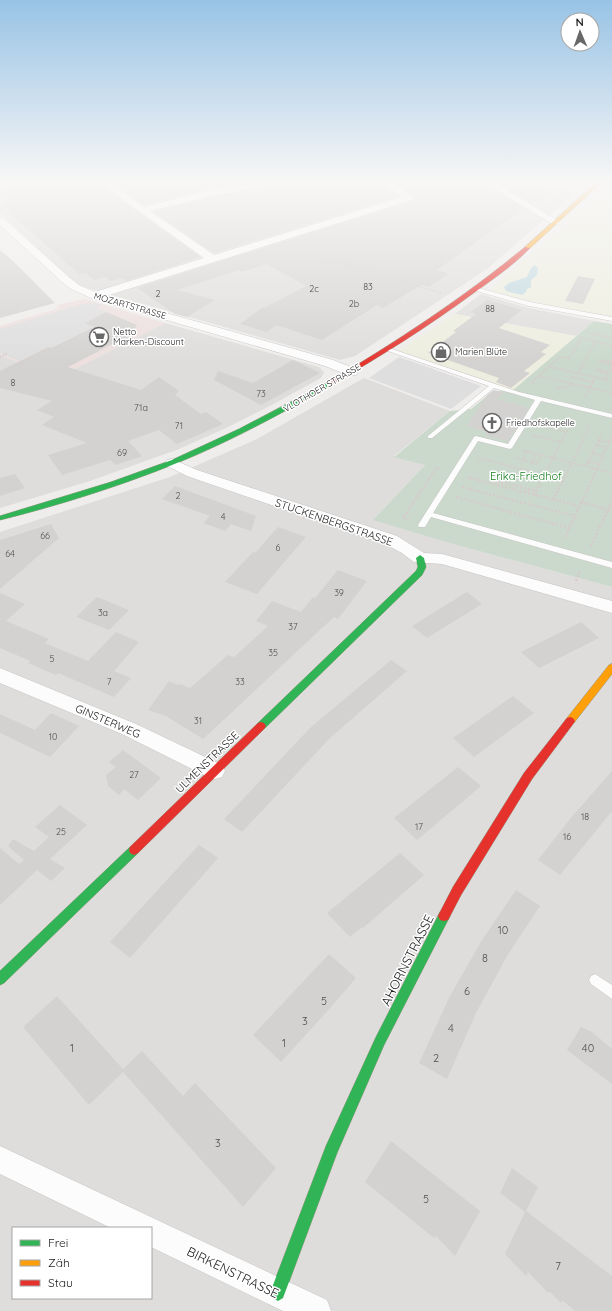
<svg xmlns="http://www.w3.org/2000/svg" width="612" height="1311" font-family="Quicksand,sans-serif">
<style>
.residential{fill:#dedddc;fill-rule:evenodd}
.commercial{fill:#ecdfde}
.farmland{fill:#edeedf}
.cemetery{fill:#cad9cb}
.parking{fill:#dfdede}
.water{fill:#c0d9e0}
.building{fill:#d4d2d0}
.lines{fill:none;stroke-linecap:round;stroke-linejoin:round}
.lane-casing{stroke:#c6c5c4;stroke-width:1}
.street-casing{stroke:#c6c5c4;stroke-width:1}
.fast-casing{stroke:#969883;stroke-width:1}
.slow-casing{stroke:#969883;stroke-width:1}
.jam-casing{stroke:#969883;stroke-width:1}
.path-far2{stroke:#d6cbca;stroke-width:1.5;stroke-dasharray:1 1;stroke-linecap:butt}
.path-far1{stroke:#d6cbca;stroke-width:2;stroke-dasharray:1.5 1.5;stroke-linecap:butt}
.path{stroke:#d6cbca;stroke-width:2.5;stroke-dasharray:2 2;stroke-linecap:butt}
.lane{fill:#fdfcfc;fill-rule:evenodd}
.street{fill:#fdfcfc;fill-rule:evenodd}
.fast{fill:#30b455;fill-rule:evenodd}
.slow{fill:#ff9f0a;fill-rule:evenodd}
.jam{fill:#e5322d;fill-rule:evenodd}
.labels{text-anchor:middle;stroke-width:3;stroke-linejoin:round;paint-order:stroke}
.number-label{font-size:9px;fill:#4e4d4d}
.far-street-label{font-size:9px;fill:#212121;stroke:#fff}
.far-poi-label{font-size:9px;fill:#212121;stroke:#fff;text-anchor:start}
.park-label{font-size:11px;fill:#137b1c;stroke:#fff}
.street-label{font-size:11px;fill:#212121;stroke:#fff}
.near-number-label{font-size:11px;fill:#4e4d4d}
.near-street-label{font-size:13px;fill:#212121;stroke:#fff}
</style>
<rect width="100%" height="100%" fill="#efedeb"/>
<!-- residential -->
<g class="residential">
<path d="M0,181H588L487,269L355,356L340,360L80,286L70,279L0,213Z"/>
<path d="M481,294L528,308L594,321L576,336L455,314Z"/>
<path d="M165,323L319,367L324,372L321,378L268,407L226,428L179,449L90,481L0,508V355L57,378Z"/>
<path d="M364,378L450,411L394,456L425,465L374,519L453,544L612,587V1311H0V532L170,477L257,439ZM13,1228H151V1298H13Z"/>
</g>
<!-- commercial -->
<path class="commercial" d="M85,299L165,323L57,378L0,355V326L59,308L57,305Z"/>
<!-- farmland -->
<g class="farmland">
<path d="M612,186V318L539,304L489,291Z"/>
<path d="M455,314L576,336L512,391L398,351Z"/>
</g>
<!-- cemetery -->
<path class="cemetery" d="M594,321L612,324V587L453,544L373,520L425,465L394,457L450,411L471,409L493,391H512Z"/>
<!-- parking -->
<g class="parking">
<path d="M96,303L102,305L96,308L106,312L85,323L94,327L51,348L48,347L19,361L0,353V329L82,304Z"/>
<path d="M399,357L481,386L451,409L369,378Z"/>
</g>
<!-- water -->
<path class="water" d="M534,265L538,268L537,275L531,280V287L527,289L526,292L522,295L506,291L504,287L509,283L527,277L530,270Z"/>
<!-- building -->
<g class="building">
<path d="M57,181H86L98,190L105,189L201,257L126,281L122,278L111,281L106,277L94,280L86,273L79,274L9,212L11,211L3,204L13,202L2,193Z"/>
<path d="M139,181H254L210,188L144,205L117,186Z"/>
<path d="M309,181H379L399,196L214,253L154,212L213,197L268,187L269,189Z"/>
<path d="M393,181H428L442,189L473,181H481L524,208L437,270L448,274L429,287L421,285L383,308L377,305L322,340L276,325L267,332L240,324L260,309L268,306L306,286L267,264L242,272L239,270L177,290L215,300L187,317L175,314L137,288L412,201L415,199L413,195Z"/>
<path d="M495,181H530L551,193L540,195L547,199L531,203Z"/>
<path d="M0,250L14,262L55,303L0,318Z"/>
<path d="M578,276L595,279L583,304L565,301Z"/>
<path d="M487,300L522,310L499,328L550,345L541,352L546,354L524,371L530,373L511,388L496,382L499,378L428,353L456,332L453,331L476,314L471,312Z"/>
<path d="M106,312L137,325L127,341L122,339L68,367L141,390L159,377L179,391L175,395L201,414L206,412L223,424L177,444L159,430L128,441L142,456L116,465L110,460L62,475L48,455L87,443L42,425L54,417L37,410L52,401L0,388V371L48,347L51,348L94,327L85,323Z"/>
<path d="M293,360L320,373L261,405L214,380L218,371L253,383Z"/>
<path d="M494,390L505,393L496,399L529,408L508,441L485,435L487,432L467,426L487,395Z"/>
<path d="M15,474L25,488L0,496V478Z"/>
<path d="M175,486L256,516L251,531L231,524L225,531L203,523L210,516L162,499Z"/>
<path d="M51,524L59,538L0,589V540Z"/>
<path d="M278,527L306,537L257,594L225,582L253,552L255,553Z"/>
<path d="M338,570L367,581L338,619L334,617L203,739L166,716L148,710L169,681L178,685L180,684L190,688L228,655L234,657L268,626L256,621L272,601L301,612L313,597L315,598Z"/>
<path d="M467,592L482,604L427,638L412,626Z"/>
<path d="M0,593L25,604L6,621L49,639L45,643L88,661L116,632L139,642L114,671L131,678L114,697L58,673L56,675L28,663L30,661L0,648Z"/>
<path d="M97,597L129,610L109,630L76,617Z"/>
<path d="M581,622L599,638L539,668L521,652Z"/>
<path d="M391,660L407,671L330,738L242,832L224,819L310,728Z"/>
<path d="M513,696L534,713L474,757L453,738Z"/>
<path d="M51,713L79,726L50,757L0,733V714L35,730Z"/>
<path d="M123,750L161,778L138,800L124,789L119,795L108,786L106,775L116,767L109,762Z"/>
<path d="M458,767L481,786L417,840L394,818Z"/>
<path d="M612,771V811L560,875L538,860L570,819Z"/>
<path d="M60,805L87,825L50,859L65,868L51,881L37,870L0,905V848L19,864L24,860L8,846L13,839L34,851L49,837L35,827Z"/>
<path d="M199,845L218,858L130,958L110,942Z"/>
<path d="M400,853L424,875L363,928L362,927L350,937L327,913Z"/>
<path d="M516,890L540,906L507,956L476,1013L447,1079L419,1063L450,996L482,940Z"/>
<path d="M329,954L356,978L332,1006L281,1062L253,1035Z"/>
<path d="M57,996L123,1069L142,1051L183,1096L195,1083L276,1168L243,1207L123,1072L89,1105L23,1027Z"/>
<path d="M581,1027L592,1032L612,1049V1084L567,1050Z"/>
<path d="M391,1141L480,1211L455,1256L436,1236L434,1238L365,1182Z"/>
<path d="M512,1168L538,1187L526,1211L612,1276V1311H575L562,1300L561,1303L549,1291L548,1293L528,1272L526,1276L505,1254L525,1212L500,1193Z"/>
</g>
<g class="lines">
<defs>
<g id="lane">
<path d="M475,287L530,302L612,317V321L529,306L473,290V288Z"/>
<path d="M385,348H389L519,392L612,414V418L541,401L512,448L510,449L478,441L433,513L612,562V568L431,517L425,527H419L418,525L474,437L476,436L508,444L535,400L494,388L432,438H428V436L489,386L385,350Z"/>
<path d="M595,974L612,985V999L591,984L589,980L591,976Z"/>
</g>
<g id="street">
<path d="M97,181H107L144,207C188,196 233,181 278,181L274,184L213,196L150,211L214,255L402,197L380,181H390L412,196L414,198L412,200L106,296L333,360L356,369L358,372L356,375H348L325,366L91,298L71,289L62,282L0,225V217L3,218L70,278L79,285L95,292L204,258Z"/>
<path d="M482,181H492L560,222L558,224H552Z"/>
<path d="M172,459L197,470L397,536L424,553L442,554L612,601V613L442,564L414,562L402,553L385,544L187,476L167,466L165,463L167,460Z"/>
<path d="M0,668L136,724L222,765L225,771L222,777L215,779L208,777L122,734L0,683Z"/>
<path d="M0,1146L327,1300L331,1311H283L151,1247V1228H111L0,1174Z"/>
</g>
<g id="fast">
<path d="M329,382L332,384L331,385C274,418 216,449 154,472C104,491 52,507 0,520V516L111,482L172,460L239,429Z"/>
<path d="M420,555L424,558L426,567L422,575L264,729H258L256,726L258,723L416,571L418,567L416,558Z"/>
<path d="M134,845L138,847L139,850L138,853L4,983L0,985V971L130,847Z"/>
<path d="M444,911L448,912L450,916L384,1045L337,1153L283,1298L278,1301L273,1298L270,1293L326,1146L376,1037L440,912Z"/>
</g>
<g id="slow">
<path d="M598,181H603L529,249H525V247Z"/>
<path d="M612,664V674L573,724H567L565,721L567,718L609,665Z"/>
</g>
<g id="jam">
<path d="M525,247L530,248C514,265 493,279 475,292C429,326 381,356 331,385H327V383C396,342 463,298 525,247Z"/>
<path d="M570,717L573,718L575,721L573,724L532,779L461,895L448,920L444,921L440,920L438,916L453,887L524,773L567,718Z"/>
<path d="M261,722L264,723L266,726L264,729L138,853L134,855L130,853L129,850L130,847L258,723Z"/>
</g>
</defs>
<!-- lane casing -->
<use href="#lane" class="lane-casing"/>
<!-- street casing -->
<use href="#street" class="street-casing"/>
<!-- fast casing -->
<use href="#fast" class="fast-casing"/>
<!-- slow casing -->
<use href="#slow" class="slow-casing"/>
<!-- jam casing -->
<use href="#jam" class="jam-casing"/>
<!-- path-far2 -->
<path class="path-far2" d="M302,246L318,255L441,293"/>
<!-- path-far1 -->
<g class="path-far1">
<path d="M589,333L612,338"/>
<path d="M0,357L8,353"/>
<path d="M612,362L601,360L600,362L612,365"/>
<path d="M551,367L612,381"/>
<path d="M578,373L596,341"/>
<path d="M608,374L596,371L597,369L609,372"/>
<path d="M540,376L612,393"/>
<path d="M571,377L593,382"/>
<path d="M605,380L612,366"/>
<path d="M534,383L532,382L559,357L570,358L581,338L612,345"/>
<path d="M556,388L567,387L573,384"/>
<path d="M585,397L596,376"/>
<path d="M537,425L566,432"/>
<path d="M532,435L561,442"/>
<path d="M599,440L609,443"/>
<path d="M596,445L607,448"/>
<path d="M522,450L612,473"/>
<path d="M592,453L603,456"/>
<path d="M479,458L544,475"/>
<path d="M515,458L537,464L541,455"/>
<path d="M523,460L527,451"/>
<path d="M588,461L599,464"/>
<path d="M532,462L536,454"/>
<path d="M586,466L602,434"/>
<path d="M468,477L474,479"/>
<path d="M429,479L436,468L441,470"/>
<path d="M542,479L573,419"/>
<path d="M564,479L590,425"/>
<path d="M592,479L612,437"/>
</g>
<!-- path -->
<g class="path">
<path d="M470,478L579,506"/>
<path d="M497,481L536,491"/>
<path d="M462,487L575,516"/>
<path d="M534,495L543,478"/>
<path d="M456,497L569,528"/>
<path d="M553,500L564,478"/>
<path d="M581,502L612,511"/>
<path d="M409,520L403,518L430,478"/>
<path d="M565,537L593,478"/>
<path d="M591,546L612,501"/>
<path d="M576,581L580,570"/>
</g>
<!-- lane -->
<use href="#lane" class="lane"/>
<!-- street -->
<use href="#street" class="street"/>
<!-- fast -->
<use href="#fast" class="fast"/>
<!-- slow -->
<use href="#slow" class="slow"/>
<!-- jam -->
<use href="#jam" class="jam"/>
</g>
<!-- sky -->
<linearGradient id="sky" x2="0" y2="1"><stop stop-color="#98c3e5"/><stop offset="0.5" stop-color="#f8f7f6"/><stop offset="1" stop-color="#f8f7f6" stop-opacity="0"/></linearGradient>
<rect width="612" height="364" fill="url(#sky)"/>
<!-- icons -->
<defs>
<symbol id="supermarket-ring" viewBox="-11 -11 22 22"><circle r="9.5" fill="#fff" stroke="#696868" stroke-width="1.5"/><path d="M-6-5.5h2.5l.6 2H6L4.5 2H-2.5L-4.4-4H-6ZM-1.5 3.2a1.3 1.3 0 1 0 .1 0ZM3 3.2a1.3 1.3 0 1 0 .1 0Z" fill="#696868"/></symbol>
<symbol id="shop-ring" viewBox="-11 -11 22 22"><circle r="9.5" fill="#fff" stroke="#696868" stroke-width="1.5"/><path d="M-5-2.5h2.3a2.7 3.5 0 0 1 5.4 0H5L5.5 6h-11ZM-1.5-2.5h3a1.5 2.3 0 0 0-3 0Z" fill="#696868"/></symbol>
<symbol id="church-ring" viewBox="-11 -11 22 22"><circle r="9.5" fill="#fff" stroke="#696868" stroke-width="1.5"/><path d="M-1.2-6h2.4v3.5h3.3v2.4h-3.3V6h-2.4V-.1h-3.3v-2.4h3.3Z" fill="#696868"/></symbol>
</defs>
<g fill-rule="evenodd">
<use href="#supermarket-ring" x="88" y="326" width="22" height="22"/>
<use href="#shop-ring" x="430" y="341" width="22" height="22"/>
<use href="#church-ring" x="481" y="412" width="22" height="22"/>
</g>
<g class="labels">
<!-- number labels -->
<g class="number-label">
<text x="368" y="290">83</text>
<text x="314" y="292">2c</text>
<text x="158" y="297">2</text>
<text x="354" y="307">2b</text>
<text x="490" y="312">88</text>
<text x="13" y="386">8</text>
<text x="261" y="397">73</text>
<text x="141" y="411">71a</text>
<text x="179" y="429">71</text>
<text x="122" y="456">69</text>
<text x="178" y="499">2</text>
<text x="223" y="520">4</text>
<text x="45" y="539">66</text>
<text x="278" y="551">6</text>
<text x="10" y="557">64</text>
<text x="339" y="596">39</text>
<text x="103" y="616">3a</text>
<text x="293" y="630">37</text>
<text x="273" y="656">35</text>
<text x="52" y="662">5</text>
<text x="109" y="685">7</text>
<text x="240" y="685">33</text>
<text x="198" y="724">31</text>
<text x="53" y="740">10</text>
<text x="134" y="778">27</text>
<text x="585" y="820">18</text>
<text x="419" y="830">17</text>
<text x="61" y="835">25</text>
<text x="567" y="840">16</text>
</g>
<!-- far-street labels -->
<g class="far-street-label">
<text transform="translate(130 306) rotate(16)" y="3">MOZARTSTRASSE</text>
<text transform="translate(322 388) rotate(-30)" y="3">VLOTHOER STRASSE</text>
</g>
<!-- far-poi labels -->
<g class="far-poi-label">
<text x="113" y="335">Netto<tspan x="113" dy="10">Marken-Discount</tspan></text>
<text x="455" y="355">Marien Blüte</text>
<text x="506" y="426">Friedhofskapelle</text>
</g>
<!-- park labels -->
<g class="park-label">
<text x="526" y="480">Erika-Friedhof</text>
</g>
<!-- street labels -->
<g class="street-label">
<text transform="translate(334 522) rotate(19)" y="4">STUCKENBERGSTRASSE</text>
<text transform="translate(108 721) rotate(23)" y="4">GINSTERWEG</text>
<text transform="translate(207 762) rotate(-44)" y="4">ULMENSTRASSE</text>
</g>
<!-- near-number labels -->
<g class="near-number-label">
<text x="503" y="934">10</text>
<text x="485" y="962">8</text>
<text x="467" y="995">6</text>
<text x="324" y="1005">5</text>
<text x="305" y="1025">3</text>
<text x="451" y="1032">4</text>
<text x="284" y="1047">1</text>
<text x="72" y="1052">1</text>
<text x="588" y="1052">40</text>
<text x="436" y="1062">2</text>
<text x="218" y="1147">3</text>
<text x="426" y="1203">5</text>
<text x="558" y="1270">7</text>
</g>
<!-- near-street labels -->
<g class="near-street-label">
<text transform="translate(407 960) rotate(-63)" y="5">AHORNSTRASSE</text>
<text transform="translate(233 1272) rotate(26)" y="5">BIRKENSTRASSE</text>
</g>
</g>
<!-- legend -->
<rect x="12" y="1227" width="140" height="72" fill="#ffffff" stroke="#a6a6a6"/>
<rect x="20" y="1240" width="20" height="6" fill="#30b455" stroke="#a6a6a6"/>
<text x="48" y="1247" font-size="12" fill="#212121">Frei</text>
<rect x="20" y="1260" width="20" height="6" fill="#ff9f0a" stroke="#a6a6a6"/>
<text x="48" y="1267" font-size="12" fill="#212121">Zäh</text>
<rect x="20" y="1280" width="20" height="6" fill="#e5322d" stroke="#a6a6a6"/>
<text x="48" y="1287" font-size="12" fill="#212121">Stau</text>
<!-- north arrow -->
<g transform="translate(580 32) rotate(358)"><circle r="19" fill="#ffffff" stroke="#a6a6a6"/>
<path d="M0-3L7 15L0 10L-7 15Z" fill="#696868"/>
<text y="-6" font-size="11" font-weight="bold" text-anchor="middle" fill="#212121">N</text>
</g>
</svg>
